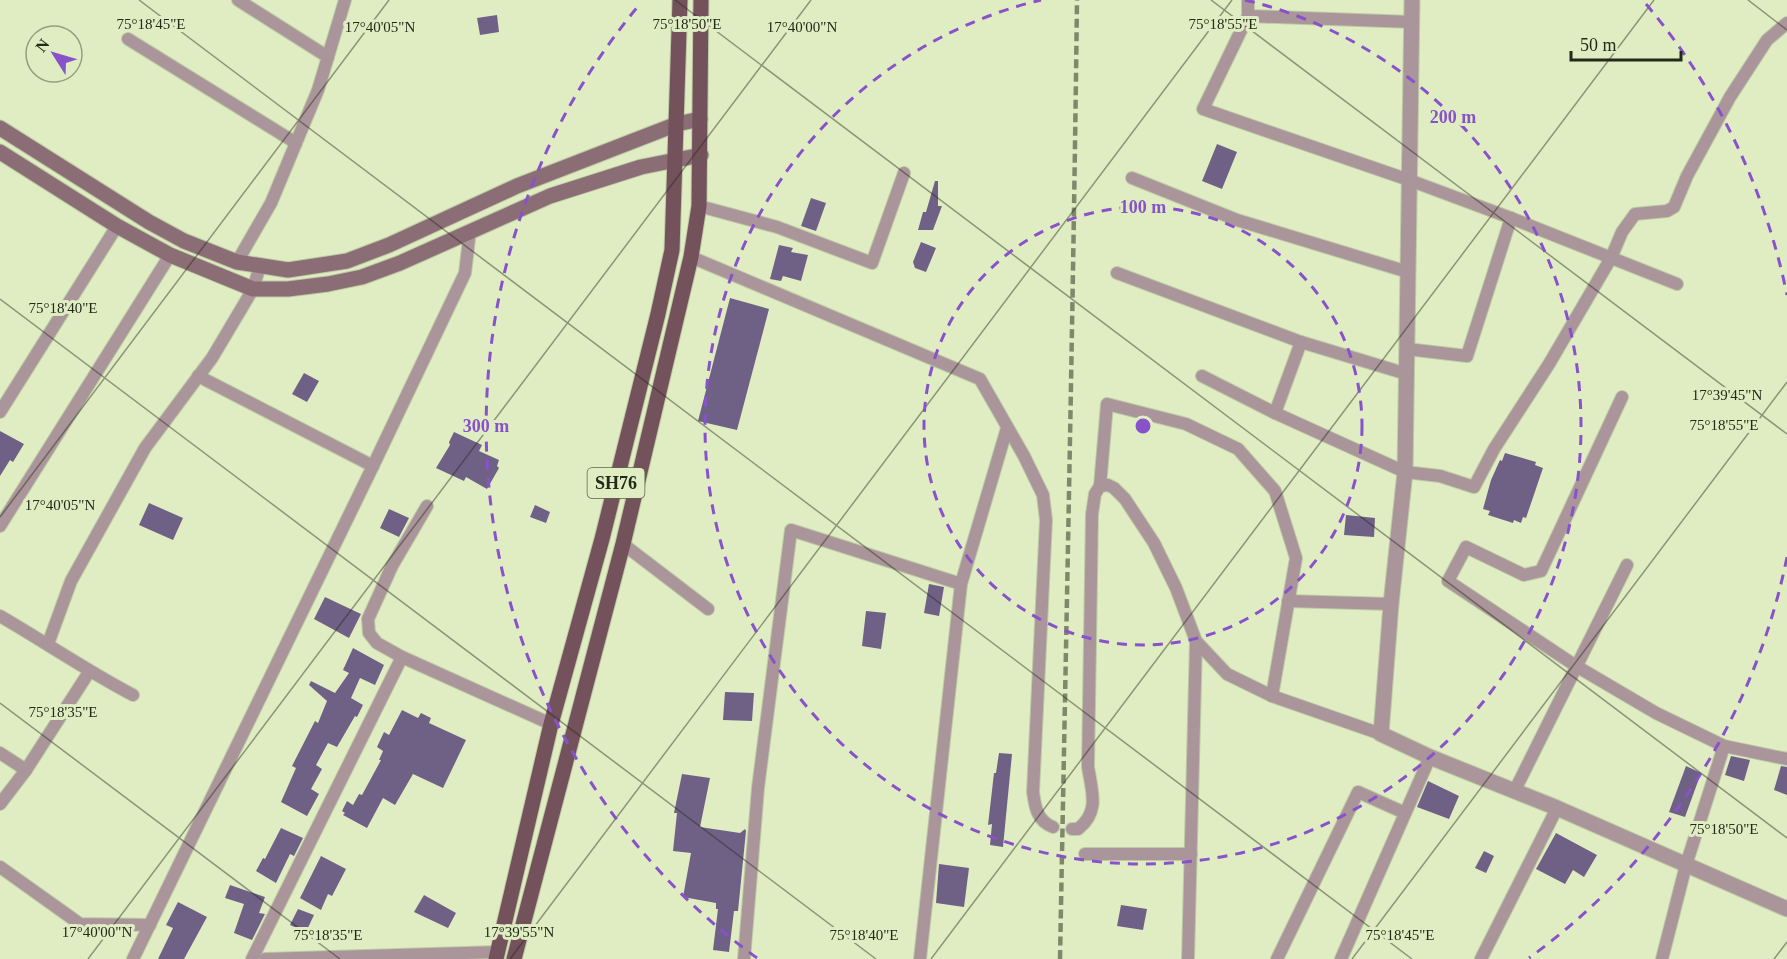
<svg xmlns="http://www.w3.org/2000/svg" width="1787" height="959" font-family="'Times New Roman',serif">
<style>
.building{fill:#6f6185}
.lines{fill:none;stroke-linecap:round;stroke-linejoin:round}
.minor-casing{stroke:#becaa5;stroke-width:14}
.tertiary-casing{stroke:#becaa5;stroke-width:17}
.secondary-casing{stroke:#becaa5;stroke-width:17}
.primary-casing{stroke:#becaa5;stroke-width:17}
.minor{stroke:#a9959a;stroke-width:12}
.tertiary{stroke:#a9959a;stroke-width:15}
.secondary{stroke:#8b6e75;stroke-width:15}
.primary{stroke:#74525b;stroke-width:15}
.rail{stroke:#80886c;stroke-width:4.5;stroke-dasharray:9 4.5;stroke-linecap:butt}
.ticks{fill:none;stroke:#25291a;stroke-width:1.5;stroke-opacity:0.45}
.ring{fill:none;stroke:#8852ca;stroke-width:3;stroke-dasharray:10 8}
.labels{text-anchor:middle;stroke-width:6;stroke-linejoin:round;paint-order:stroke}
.shield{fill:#e0edc3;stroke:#5d644d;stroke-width:1.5}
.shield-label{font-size:18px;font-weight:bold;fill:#25291a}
.ticks-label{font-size:15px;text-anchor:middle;fill:#25291a;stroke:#e0edc3;stroke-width:6;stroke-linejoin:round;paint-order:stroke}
.centre{fill:#8852ca;stroke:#e0edc3;stroke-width:3}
.ring-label{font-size:18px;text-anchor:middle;font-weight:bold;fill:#8852ca;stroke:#e0edc3;stroke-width:6;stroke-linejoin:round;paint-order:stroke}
</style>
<rect width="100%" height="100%" fill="#e0edc3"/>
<!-- building -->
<g class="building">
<path d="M497,15L499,32L480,35L477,18Z"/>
<path d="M1217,144L1237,152L1222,189L1202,181Z"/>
<path d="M935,181H938V206H942L933,230H918L923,212H926Z"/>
<path d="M811,198L826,203L816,231L801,226Z"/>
<path d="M921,242L936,248L926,272L915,268L913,262Z"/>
<path d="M779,245L793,248L791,252L808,255L801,281L783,276L781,281L770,279Z"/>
<path d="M730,298L769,309L737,430L698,421Z"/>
<path d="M304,373L319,381L307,402L292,394Z"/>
<path d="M0,431L24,444L13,462L10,460L0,476Z"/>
<path d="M454,432L482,445L479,451L499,460L497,466L499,468L487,489L466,477L464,481L436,468L450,445L449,442Z"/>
<path d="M1505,453L1536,462L1535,465L1543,468L1526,518L1523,517L1521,523L1514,520L1513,523L1488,515L1490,511L1483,509L1491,480L1500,460L1502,461Z"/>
<path d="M149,503L183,518L173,540L139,525Z"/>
<path d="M535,505L550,512L546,523L530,517Z"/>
<path d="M389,509L409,518L399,537L380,528Z"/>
<path d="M1346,515L1375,518L1374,537L1344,535Z"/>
<path d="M929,584L944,587L939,616L924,613Z"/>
<path d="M325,597L361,614L349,638L314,619Z"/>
<path d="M866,611L886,613L881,649L862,646Z"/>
<path d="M353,648L384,665L375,685L360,678L351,698L363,705L357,717L355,716L337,747L328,743L316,765L322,769L311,789L319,794L307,816L281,802L296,768L292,766L315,721L318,723L327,701L309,685L311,681L335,693L349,673L343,670Z"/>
<path d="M725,692L754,693L752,721L723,720Z"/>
<path d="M402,710L418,718L421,713L431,718L429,723L466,740L443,788L413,774L395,805L383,798L367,828L343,815L345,813L342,811L347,801L353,805L359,794L362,795L381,760H379L383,751L377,747L384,732L389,735Z"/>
<path d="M999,753L1012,754L1003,847L990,845L992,824L988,825L994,773H996Z"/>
<path d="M1731,756L1750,760L1744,781L1725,775Z"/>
<path d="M1686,766L1701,773L1685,817L1669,812Z"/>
<path d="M1781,766L1787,767V795L1774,790Z"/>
<path d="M682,774L710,778L700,827L740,833L745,829L746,831L738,911H734L729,952L713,950L718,909H716V903L683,897L691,853L673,851L677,813H674Z"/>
<path d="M1428,781L1459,796L1449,819L1417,807Z"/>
<path d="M281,828L303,838L294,856L290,854L276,883L256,871L263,858L265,859Z"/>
<path d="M1556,833L1597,855L1584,877L1573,870L1565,884L1536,869Z"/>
<path d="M1484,851L1494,856L1486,873L1475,868Z"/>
<path d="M321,856L346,869L332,896L328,894L321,910L300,898Z"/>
<path d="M939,864L969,868L964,907L936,903Z"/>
<path d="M230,885L265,897L259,913L265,914L252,940L234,933L244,904L225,898Z"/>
<path d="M424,895L456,913L448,928L414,912Z"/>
<path d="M178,902L207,917L184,959H158L173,928L166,925Z"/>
<path d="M1121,905L1147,909L1143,930L1117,926Z"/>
<path d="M298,909L314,915L306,932L290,925Z"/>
</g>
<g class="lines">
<defs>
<g id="minor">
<path d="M238,0L328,57"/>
<path d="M1248,0V16L1203,109L1409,180L1511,218L1467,356L1407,349"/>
<path d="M1248,16L1412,22"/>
<path d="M128,39L296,143"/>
<path d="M1132,178L1237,220L1408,272"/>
<path d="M699,206L777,227L872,263L904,173"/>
<path d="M1511,218L1677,284"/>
<path d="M691,257L980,379L1024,456L1043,495L1046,520L1033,792C1035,807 1037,821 1053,827"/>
<path d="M237,262L271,203L318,90L345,0"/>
<path d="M1117,273L1301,342"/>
<path d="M198,376L373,466"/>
<path d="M1202,376L1275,413L1405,472L1440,476L1474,487L1494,449L1549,364L1611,258L1622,232L1635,214L1667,211L1674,207L1687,176L1730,97L1767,40L1787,23"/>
<path d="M1622,397L1541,571L1524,575L1466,547L1448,581L1576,666L1656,713L1724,746L1787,759"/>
<path d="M0,412L117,226"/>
<path d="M1275,413L1301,342L1407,374"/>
<path d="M1100,486L1107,404L1186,424L1238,449L1275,491L1296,558L1272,696"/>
<path d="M427,506L392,566L368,619L369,633L377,643L402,657L551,724"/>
<path d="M0,526L170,255"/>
<path d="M623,544L708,609"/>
<path d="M1288,601L1391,604"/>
<path d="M0,616C45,642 87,671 133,695"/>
<path d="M48,644L71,581L145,448L212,358L253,289L260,266"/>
<path d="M0,753L26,770"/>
<path d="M1514,792L1627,565"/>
<path d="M0,804L26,770L89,672"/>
<path d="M1072,829H1078C1100,812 1092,792 1088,767L1092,514L1095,494L1100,486L1108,485L1114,488L1125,499L1154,543L1176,588L1196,641L1227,674L1272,696L1381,734"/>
<path d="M1085,854H1191"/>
<path d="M0,867L80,924L150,925"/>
<path d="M133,959L373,466L465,273L470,231"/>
<path d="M252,959L402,657"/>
<path d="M265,959L498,952"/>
<path d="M744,959L758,788L791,530L961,584L1007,428"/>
<path d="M920,959L961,584"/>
<path d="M1188,959L1196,641"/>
<path d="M1277,959L1358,792L1405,813"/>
<path d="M1341,959L1430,757"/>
<path d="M1481,959L1557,808"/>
<path d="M1662,959L1686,865L1724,746"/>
</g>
<path id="tertiary" d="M1412,0L1405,472L1391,604L1381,734L1430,757L1557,808L1787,909"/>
<g id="secondary">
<path d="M0,128L149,222L184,241L237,262L288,270L347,261L389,245L517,186L677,124L700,119"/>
<path d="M0,152L117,226L170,255L253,289H288L328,284L362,277L400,263L550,196L641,167L701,155"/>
</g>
<g id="primary">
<path d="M496,959L551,724L602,539L658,314L672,250L680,0"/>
<path d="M514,959L623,544L691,257L699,206L701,0"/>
</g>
</defs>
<!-- minor casing -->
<use href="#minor" class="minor-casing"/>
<!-- tertiary casing -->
<use href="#tertiary" class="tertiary-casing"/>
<!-- secondary casing -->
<use href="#secondary" class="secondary-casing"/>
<!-- primary casing -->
<use href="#primary" class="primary-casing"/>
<!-- minor -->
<use href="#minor" class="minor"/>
<!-- tertiary -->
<use href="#tertiary" class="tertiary"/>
<!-- secondary -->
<use href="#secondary" class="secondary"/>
<!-- primary -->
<use href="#primary" class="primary"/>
<!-- rail -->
<path class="rail" d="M1060,959C1066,639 1073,320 1077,0"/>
</g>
<!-- ticks -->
<path class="ticks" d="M139,0L1412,959M675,0L1787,838M1211,0L1787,434M1748,0L1787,30M0,299L876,959M0,517L389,0M0,703L340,959M88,959L811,0M510,959L1232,0M931,959L1654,0M1352,959L1787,382M1774,959L1787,942"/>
<!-- distance rings -->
<g class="ring">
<circle cx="1143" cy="426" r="219"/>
<path d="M1245 0A438 438 0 1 1 1041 0"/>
<path d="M1787 557A657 657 0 0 1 1529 958M757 958A657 657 0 0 1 640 4M1646 4A657 657 0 0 1 1787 295"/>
</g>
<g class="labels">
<!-- shield labels -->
<rect class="shield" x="587.5" y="468" width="57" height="30" rx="4.5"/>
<g class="shield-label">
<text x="616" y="489">SH76</text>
</g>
</g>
<g class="ticks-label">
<text x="151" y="29">75°18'45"E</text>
<text x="687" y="29">75°18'50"E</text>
<text x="1223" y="29">75°18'55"E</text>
<text x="380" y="32">17°40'05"N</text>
<text x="802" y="32">17°40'00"N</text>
<text x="63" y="313">75°18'40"E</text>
<text x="1727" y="400">17°39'45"N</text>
<text x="1724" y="430">75°18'55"E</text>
<text x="60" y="510">17°40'05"N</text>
<text x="63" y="717">75°18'35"E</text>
<text x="1724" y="834">75°18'50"E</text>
<text x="97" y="937">17°40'00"N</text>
<text x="519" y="937">17°39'55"N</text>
<text x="328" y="940">75°18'35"E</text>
<text x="864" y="940">75°18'40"E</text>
<text x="1400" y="940">75°18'45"E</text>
</g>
<circle cx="1143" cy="426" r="9" class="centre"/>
<g class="ring-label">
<text x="1453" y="123">200 m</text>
<text x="1143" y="213">100 m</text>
<text x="486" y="432">300 m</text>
</g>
<!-- north arrow -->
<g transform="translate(54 54) rotate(307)"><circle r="28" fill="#e0edc3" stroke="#959f7f" stroke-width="1.5"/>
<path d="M0-4.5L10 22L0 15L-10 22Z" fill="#8852ca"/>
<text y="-9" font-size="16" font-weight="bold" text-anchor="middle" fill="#25291a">N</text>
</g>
<!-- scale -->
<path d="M1571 51v9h110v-9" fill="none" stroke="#25291a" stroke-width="3"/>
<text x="1580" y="51" font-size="18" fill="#25291a" stroke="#e0edc3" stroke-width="4.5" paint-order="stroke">50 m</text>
</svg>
